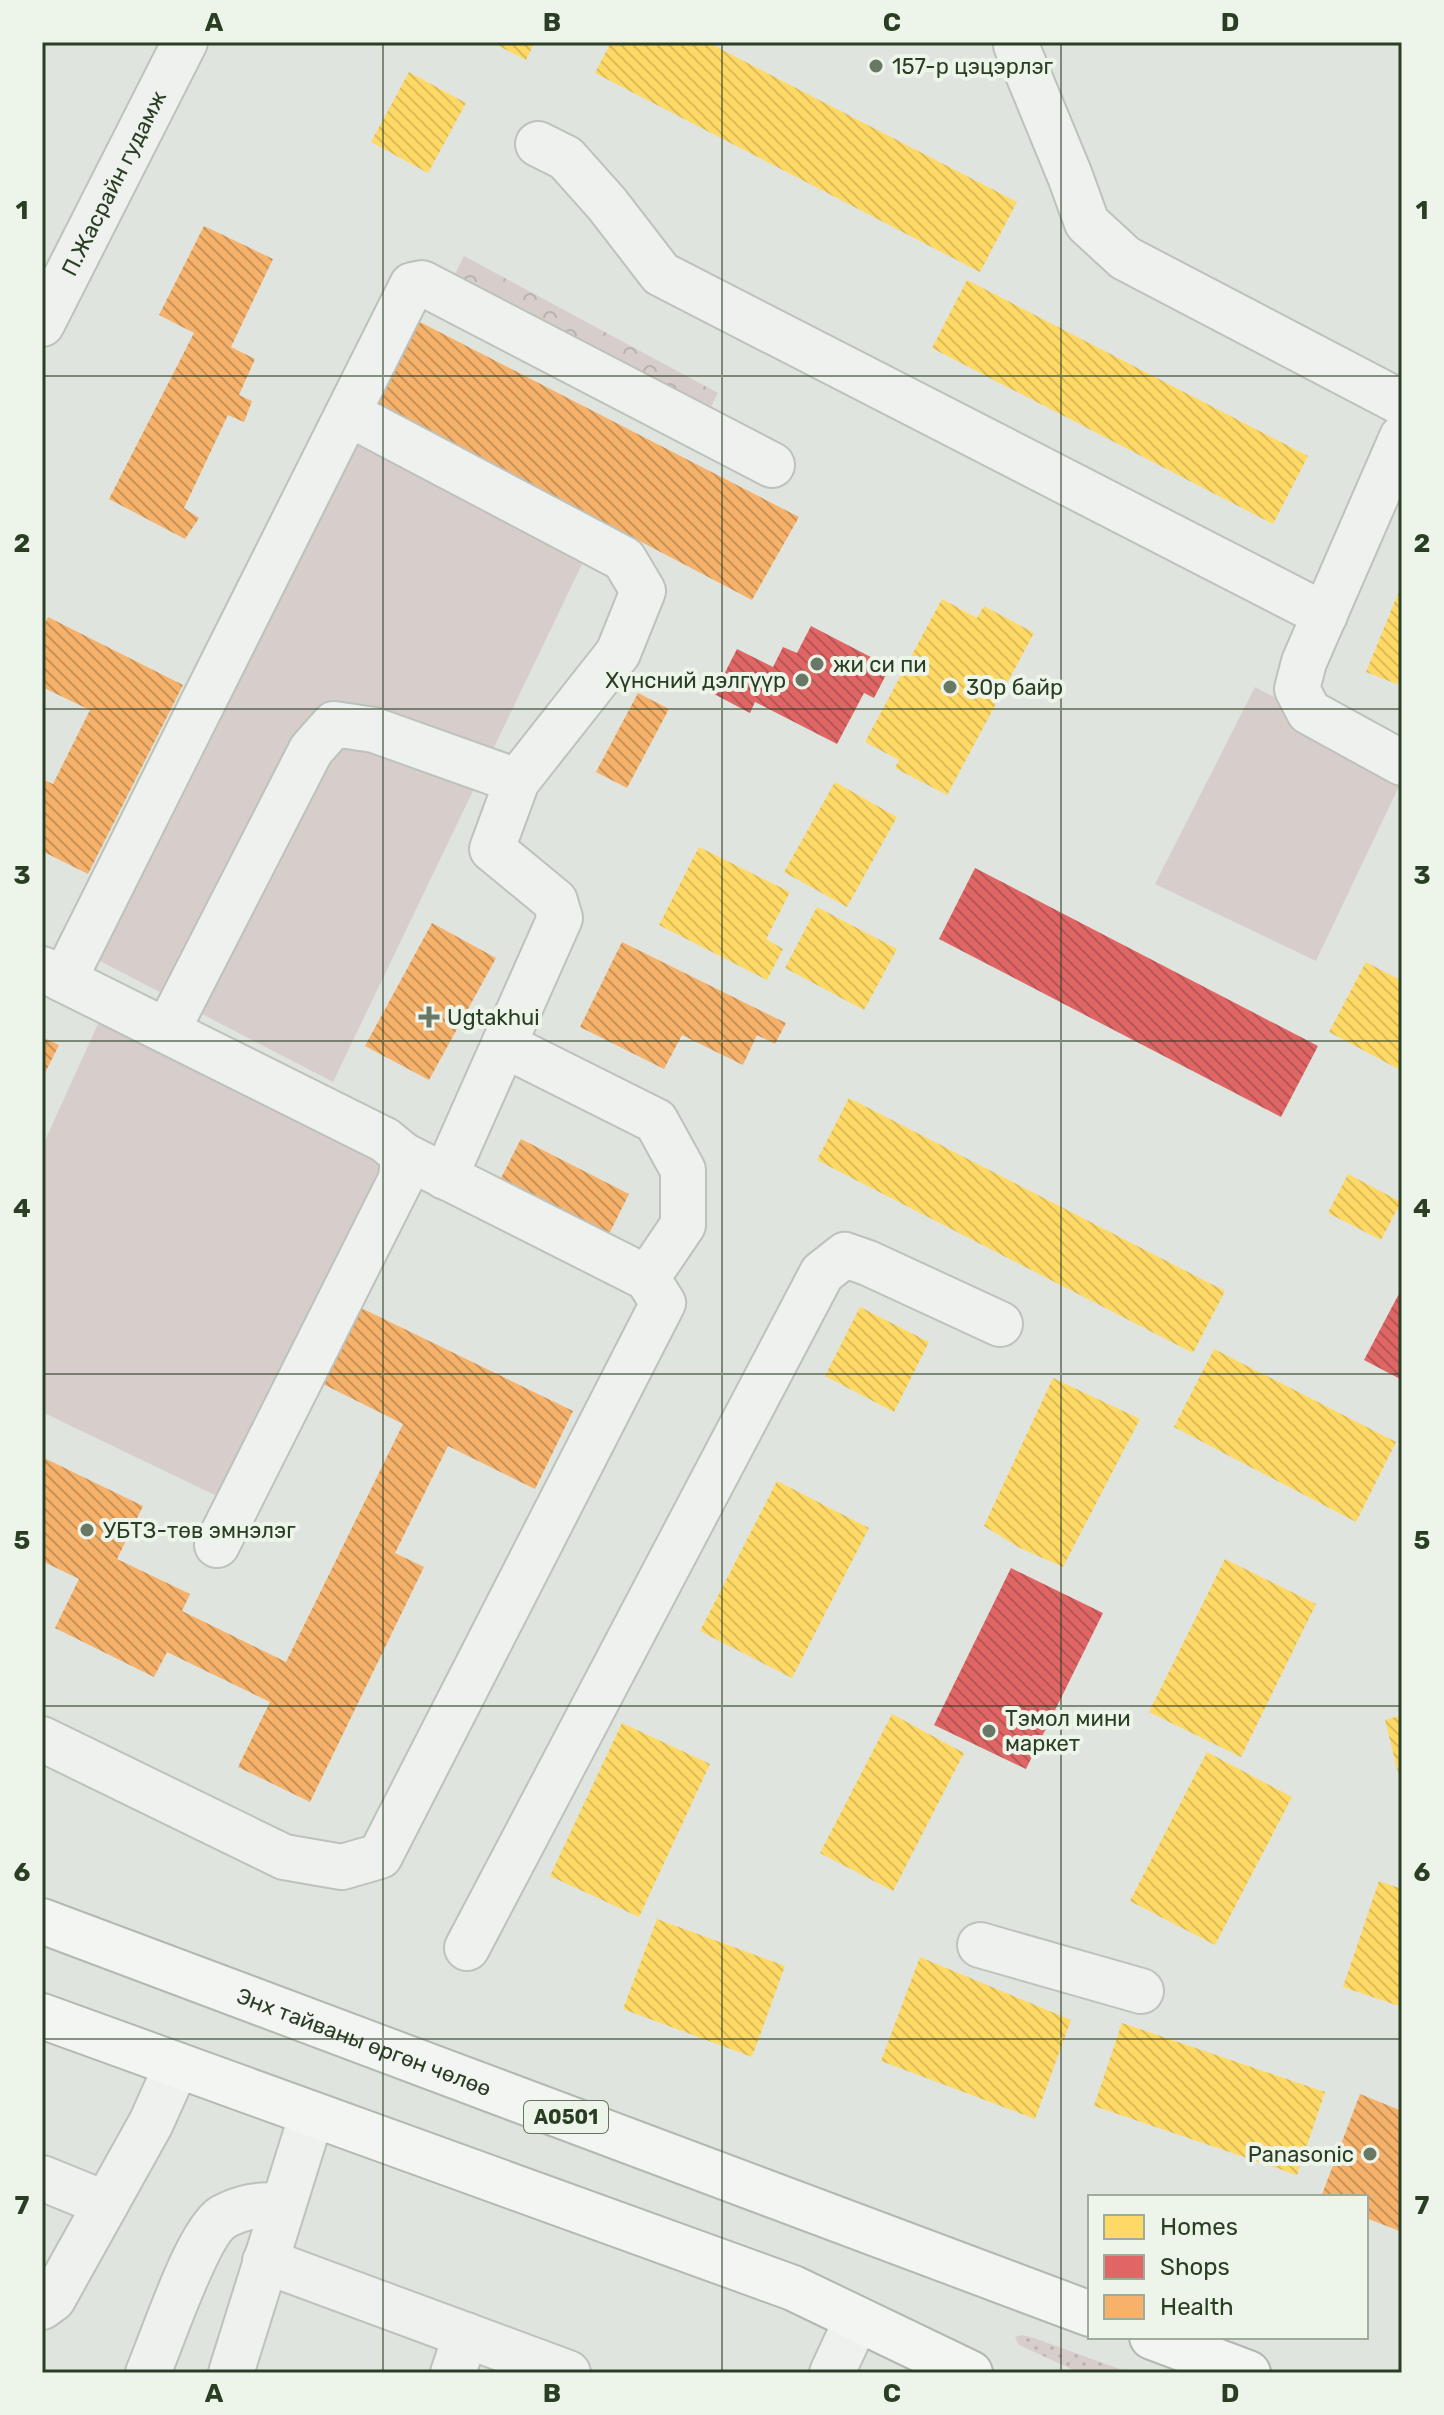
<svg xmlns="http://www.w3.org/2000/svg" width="1444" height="2415" font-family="Rubik,sans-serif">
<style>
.grass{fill:url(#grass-dots)}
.forest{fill:url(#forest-crowns)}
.park{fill:#d7cecc}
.homes{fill:url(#homes-back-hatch)}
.shops{fill:url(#shops-back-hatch)}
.health{fill:url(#health-back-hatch)}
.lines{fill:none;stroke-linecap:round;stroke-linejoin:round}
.minor-casing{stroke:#bdc2bc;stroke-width:48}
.highway-casing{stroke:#b2b9b0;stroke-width:48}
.minor{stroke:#eef1ed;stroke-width:44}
.highway{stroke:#f3f5f2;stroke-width:44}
.grid{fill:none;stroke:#2a3e24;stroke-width:2;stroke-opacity:0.55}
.poi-dot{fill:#697865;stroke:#edf5ea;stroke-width:3}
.labels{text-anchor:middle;stroke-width:8;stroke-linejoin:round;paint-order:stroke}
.shield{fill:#edf5ea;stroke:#64755f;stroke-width:2}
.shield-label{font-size:20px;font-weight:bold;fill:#2a3e24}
.poi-label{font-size:22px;fill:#2a3e24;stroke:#edf5ea;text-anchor:start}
.street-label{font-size:22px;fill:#2a3e24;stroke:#edf5ea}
.neatline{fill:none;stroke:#2a3e24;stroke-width:3}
.grid-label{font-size:26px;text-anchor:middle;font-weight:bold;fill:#2a3e24}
</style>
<defs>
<pattern id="grass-dots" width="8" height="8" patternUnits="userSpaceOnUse" patternTransform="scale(2)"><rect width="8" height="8" fill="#d7cecc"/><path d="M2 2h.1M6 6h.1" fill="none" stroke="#b9b2af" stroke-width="1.8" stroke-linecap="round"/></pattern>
<pattern id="forest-crowns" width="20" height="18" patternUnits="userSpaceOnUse" patternTransform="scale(2)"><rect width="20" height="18" fill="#d7cecc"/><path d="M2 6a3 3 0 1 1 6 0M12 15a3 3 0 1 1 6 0" fill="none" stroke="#b9b2af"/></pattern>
<pattern id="homes-back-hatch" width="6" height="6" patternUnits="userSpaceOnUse" patternTransform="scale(2)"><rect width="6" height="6" fill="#ffd966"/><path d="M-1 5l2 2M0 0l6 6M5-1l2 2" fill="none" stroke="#dbbb58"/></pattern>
<pattern id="shops-back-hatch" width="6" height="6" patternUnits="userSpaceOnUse" patternTransform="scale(2)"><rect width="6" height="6" fill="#e06666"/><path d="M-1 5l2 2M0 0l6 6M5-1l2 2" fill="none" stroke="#b65554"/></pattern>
<pattern id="health-back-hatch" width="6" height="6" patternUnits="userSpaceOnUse" patternTransform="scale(2)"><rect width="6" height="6" fill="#f6b26b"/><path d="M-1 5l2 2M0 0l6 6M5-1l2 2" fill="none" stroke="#c79258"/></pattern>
</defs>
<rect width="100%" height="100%" fill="#dfe4de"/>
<!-- grass -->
<path class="grass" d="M1022,2335L1031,2337L1131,2373H1080L1019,2345L1015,2337Z"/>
<!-- forest -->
<path class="forest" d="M464,256L718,393L703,422L447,290Z"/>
<!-- park -->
<g class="park">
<path d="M339,430L586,556L333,1082L75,948Z"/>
<path d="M1255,687L1402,764V780L1316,961L1155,884Z"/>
<path d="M107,1004L397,1147L223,1499L42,1412V1147Z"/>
</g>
<!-- homes -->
<g class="homes">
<path d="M491,42H535L526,60Z"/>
<path d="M611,42H707L1017,202L980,272L595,73Z"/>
<path d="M409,72L466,103L428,173L371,142Z"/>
<path d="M967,280L1308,456L1273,524L932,348Z"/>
<path d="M1402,584V686L1366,672Z"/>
<path d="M942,599L977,618L984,606L1034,633L947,795L895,768L899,760L865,742Z"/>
<path d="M835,782L897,817L847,907L784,872Z"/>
<path d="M699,847L790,892L766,939L783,949L767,980L659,925Z"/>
<path d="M817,907L897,949L864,1010L785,968Z"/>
<path d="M1366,962L1402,981V1071L1329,1032Z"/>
<path d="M849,1098L1225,1291L1193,1353L817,1160Z"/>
<path d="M1348,1174L1401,1202L1381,1240L1328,1213Z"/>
<path d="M860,1307L929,1342L894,1412L825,1376Z"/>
<path d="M1214,1349L1396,1442L1356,1522L1174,1427Z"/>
<path d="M1053,1378L1140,1419L1063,1567L1020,1548L984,1526Z"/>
<path d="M777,1481L869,1528L792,1678L700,1631Z"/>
<path d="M1225,1559L1316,1604L1241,1757L1149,1712Z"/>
<path d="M892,1714L964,1753L893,1891L820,1853Z"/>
<path d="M1402,1715V1785H1401L1385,1720Z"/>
<path d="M622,1723L710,1764L639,1917L550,1876Z"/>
<path d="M1207,1752L1292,1797L1215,1945L1130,1901Z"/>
<path d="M1379,1881L1402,1889V2007L1343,1987Z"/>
<path d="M657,1919L785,1966L752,2057L623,2009Z"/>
<path d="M920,1957L1071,2020L1035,2119L881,2061Z"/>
<path d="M1122,2023L1325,2092L1297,2175L1094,2106Z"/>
</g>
<!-- shops -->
<g class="shops">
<path d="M811,626L890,667L874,698L864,693L837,744L755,702L750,713L714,694L737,649L773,667L783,647L797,653Z"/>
<path d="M975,868L1318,1046L1281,1117L939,939Z"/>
<path d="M1402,1288V1380L1364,1360Z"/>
<path d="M1011,1568L1103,1613L1026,1769L934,1725Z"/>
</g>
<!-- health -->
<g class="health">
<path d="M204,226L273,259L231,347L255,359L239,395L252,401L244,422L228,415L184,508L199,518L185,539L109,499L194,333L159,315Z"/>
<path d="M416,320L799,517L752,600L377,403Z"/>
<path d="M48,617L183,685L88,874L42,851V779L53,784L90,710L42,687V629Z"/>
<path d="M638,693L669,709L627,788L596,772Z"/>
<path d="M432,923L496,958L429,1080L365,1046Z"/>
<path d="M622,942L786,1023L775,1044L757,1035L743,1065L682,1035L664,1069L580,1027Z"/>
<path d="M42,1037L59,1045L42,1079Z"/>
<path d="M521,1139L629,1194L609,1234L501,1178Z"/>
<path d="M355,1305L573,1411L535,1489L448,1446L395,1553L424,1567L310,1802L238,1767L270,1702L167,1652L154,1677L55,1628L79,1579L42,1561V1457L143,1506L117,1559L190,1594L182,1611L286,1662L403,1424L317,1381Z"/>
<path d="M1360,2094L1402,2111V2232L1366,2218V2197H1321Z"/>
</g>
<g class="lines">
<defs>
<g id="minor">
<path d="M1016,45L1070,176L1087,223L1125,258L1402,403"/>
<path d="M538,144L566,158L607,204L661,274L1325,615"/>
<path id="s1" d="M42,324L185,42"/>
<path d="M349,414L624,559L643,591L618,653L517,781L492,849L555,901L560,918L445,1177"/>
<path d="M1402,437L1304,662L1297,689L1309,712L1402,763"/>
<path d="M42,969L385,1140L403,1155L401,1179L217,1545"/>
<path d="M64,980L412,285L422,283L772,465"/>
<path d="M167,1031L311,750L334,724L374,730L517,781"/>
<path d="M504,1045L656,1121L683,1170V1225L647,1278"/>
<path d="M42,1739L284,1857L342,1867L380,1856L663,1303L647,1278L403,1155"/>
<path d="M980,1945L1141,1991"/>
<path d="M467,1948L822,1273L845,1255L868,1263L1000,1324"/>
<path d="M42,2178L106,2204"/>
<path d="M265,2261L568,2373"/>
<path d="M42,2307L53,2299L151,2123L177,2065"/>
<path d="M148,2373C162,2341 197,2233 223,2217C244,2206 259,2204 283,2206"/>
<path d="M231,2373L312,2114"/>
<path d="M453,2373L466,2335"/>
<path d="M832,2373L857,2319"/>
</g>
<g id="highway">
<path id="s2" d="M42,1921L1090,2314"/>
<path d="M42,2016L793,2288L970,2373"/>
<path d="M1152,2337L1248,2373"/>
</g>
</defs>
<!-- minor casing -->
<use href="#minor" class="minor-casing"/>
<!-- highway casing -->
<use href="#highway" class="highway-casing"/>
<!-- minor -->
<use href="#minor" class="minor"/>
<!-- highway -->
<use href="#highway" class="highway"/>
</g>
<!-- grid -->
<path class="grid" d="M383,42V2373M722,42V2373M1061,42V2373M42,376H1402M42,709H1402M42,1041H1402M42,1374H1402M42,1706H1402M42,2039H1402"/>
<!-- markers -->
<g class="poi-dot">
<circle cx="876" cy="66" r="8"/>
<circle cx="817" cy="664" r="8"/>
<circle cx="802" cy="680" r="8"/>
<circle cx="950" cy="687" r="8"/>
<path d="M425 1005h8v8h8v8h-8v8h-8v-8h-8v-8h8z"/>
<circle cx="87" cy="1530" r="8"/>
<circle cx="989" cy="1731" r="8"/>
<circle cx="1370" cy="2154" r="8"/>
</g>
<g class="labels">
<!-- shield labels -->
<rect class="shield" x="524" y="2101" width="84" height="32" rx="6"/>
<g class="shield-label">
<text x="566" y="2124">A0501</text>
</g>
<!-- poi labels -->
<g class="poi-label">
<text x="892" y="74">157-р цэцэрлэг</text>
<text x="833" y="672">жи си пи</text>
<text x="786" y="688" text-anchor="end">Хүнсний дэлгүүр</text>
<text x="966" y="695">30р байр</text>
<text x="447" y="1025">Ugtakhui</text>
<text x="103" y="1538">УБТЗ-төв эмнэлэг</text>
<text x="1005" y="1726">Тэмол мини<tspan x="1005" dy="25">маркет</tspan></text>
<text x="1354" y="2162" text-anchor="end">Panasonic</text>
</g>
<!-- street labels -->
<g class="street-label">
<text dy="8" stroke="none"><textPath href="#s1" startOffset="158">П.Жасрайн гудамж</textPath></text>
<text dy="8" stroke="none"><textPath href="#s2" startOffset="344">Энх тайваны өргөн чөлөө</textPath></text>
</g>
</g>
<!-- border -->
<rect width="1444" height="2415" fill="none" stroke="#edf5ea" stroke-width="88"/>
<!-- legend -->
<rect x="1088" y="2195" width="280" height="144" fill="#edf5ea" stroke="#9fac9b" stroke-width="2"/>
<rect x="1104" y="2215" width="40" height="24" fill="#ffd966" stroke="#9fac9b" stroke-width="2"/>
<text x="1160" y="2235" font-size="24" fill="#2a3e24">Homes</text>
<rect x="1104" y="2255" width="40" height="24" fill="#e06666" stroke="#9fac9b" stroke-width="2"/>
<text x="1160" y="2275" font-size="24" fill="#2a3e24">Shops</text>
<rect x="1104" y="2295" width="40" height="24" fill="#f6b26b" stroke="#9fac9b" stroke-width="2"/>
<text x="1160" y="2315" font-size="24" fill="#2a3e24">Health</text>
<rect x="44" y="44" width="1356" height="2327" class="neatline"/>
<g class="grid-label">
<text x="214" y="31">A</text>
<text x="552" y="31">B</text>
<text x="892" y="31">C</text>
<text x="1230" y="31">D</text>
<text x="22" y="219">1</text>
<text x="1422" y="219">1</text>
<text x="22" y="552">2</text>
<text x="1422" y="552">2</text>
<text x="22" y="884">3</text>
<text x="1422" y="884">3</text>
<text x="22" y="1217">4</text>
<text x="1422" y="1217">4</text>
<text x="22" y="1549">5</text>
<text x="1422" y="1549">5</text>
<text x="22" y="1881">6</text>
<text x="1422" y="1881">6</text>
<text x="22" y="2214">7</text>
<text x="1422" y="2214">7</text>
<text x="214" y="2402">A</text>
<text x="552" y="2402">B</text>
<text x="892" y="2402">C</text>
<text x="1230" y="2402">D</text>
</g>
</svg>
